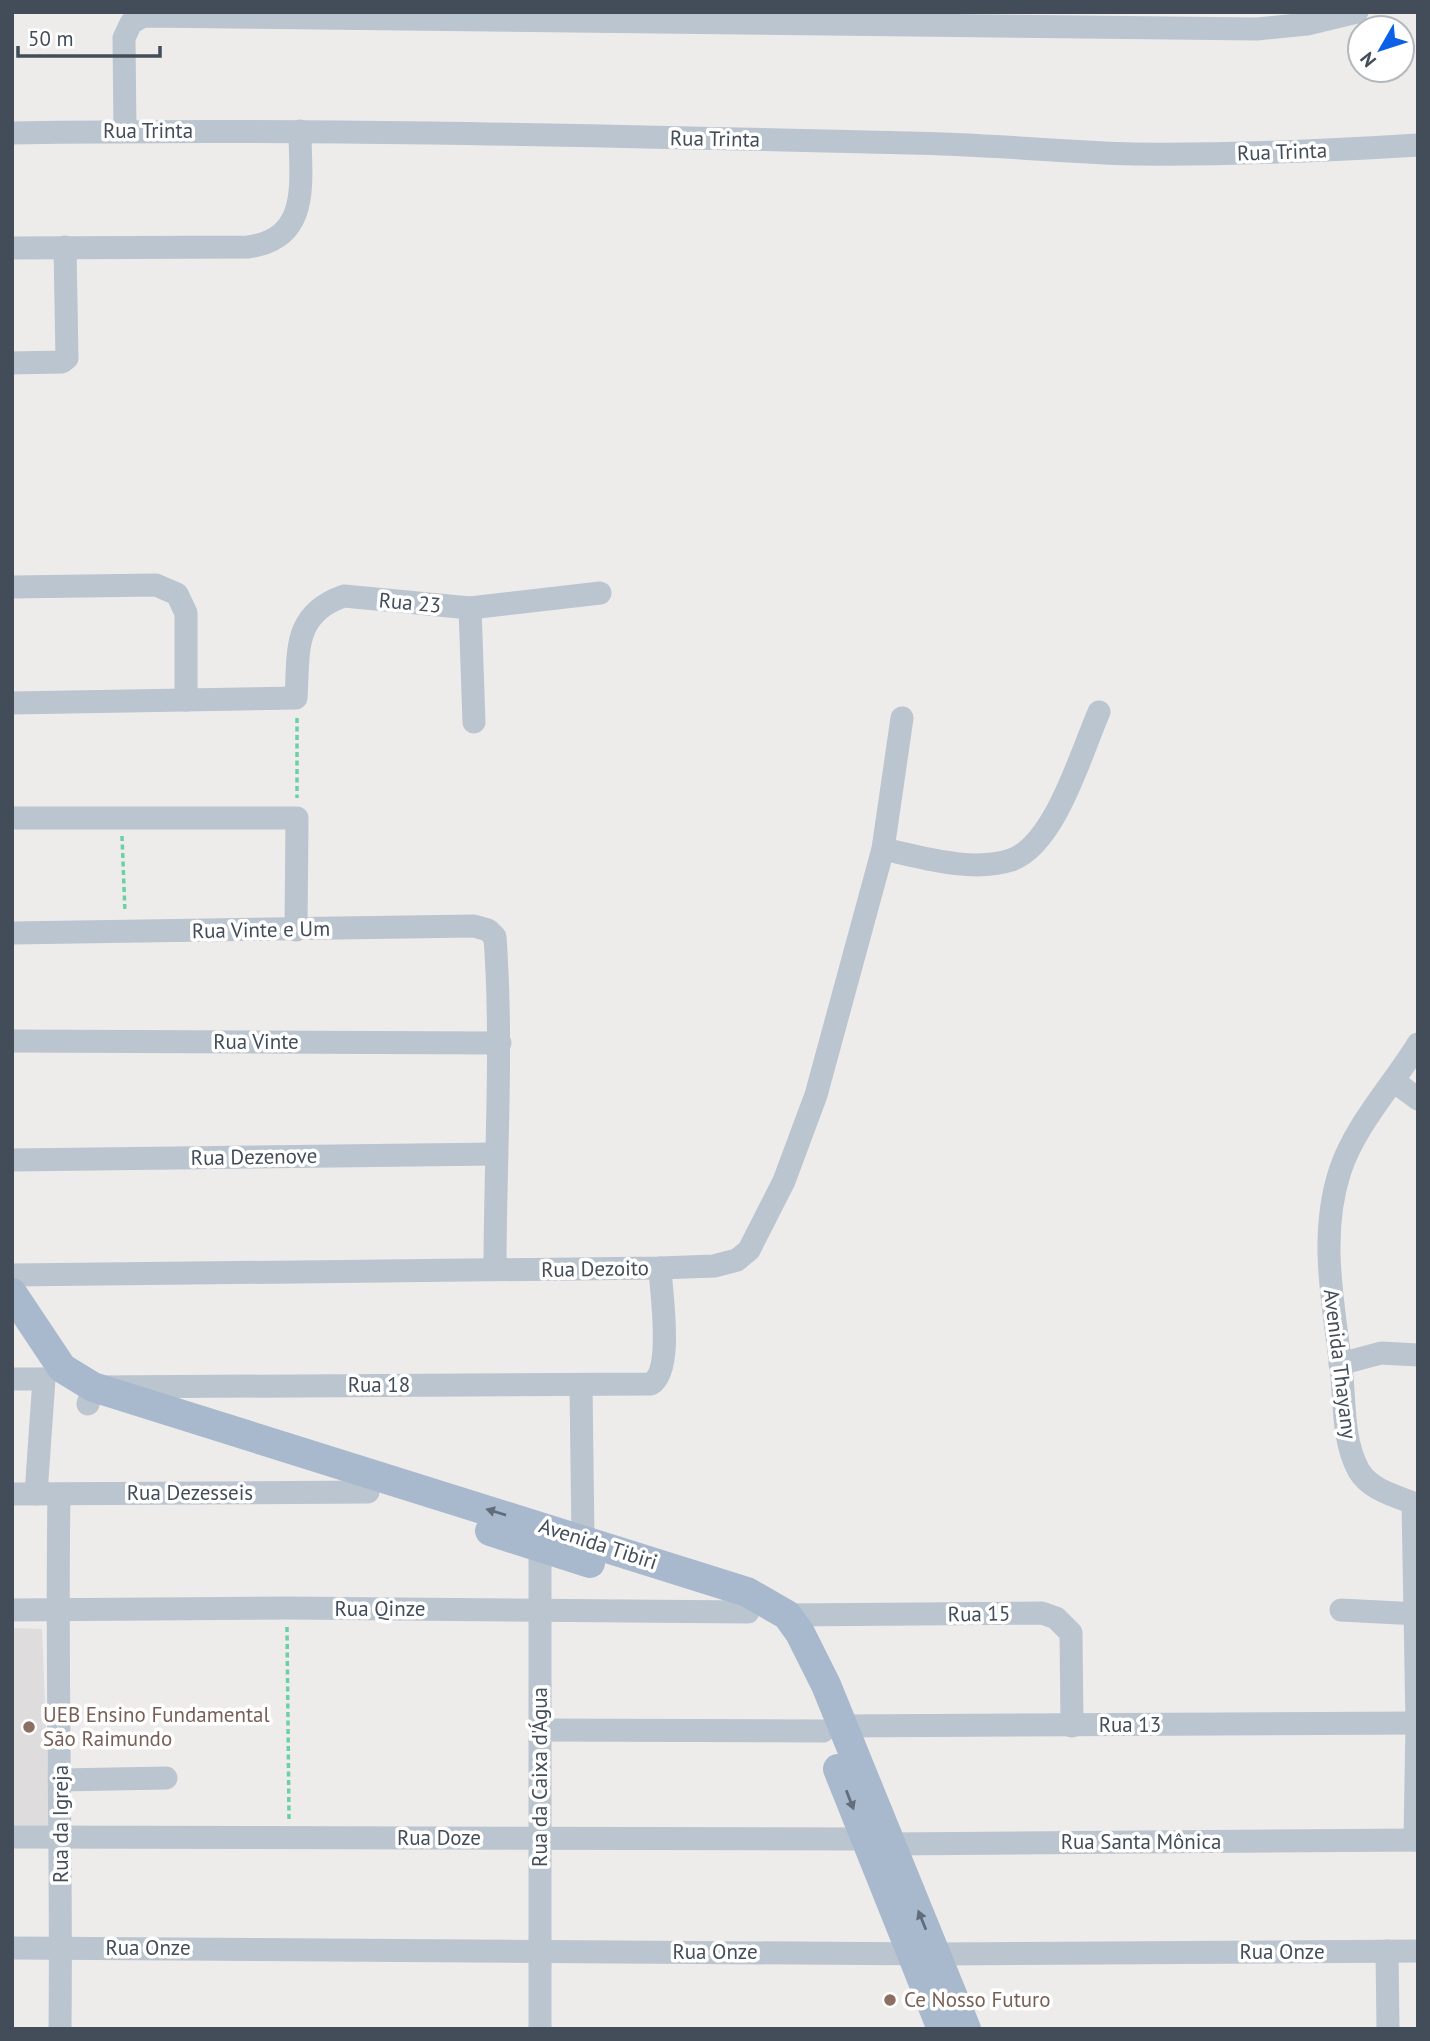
<svg xmlns="http://www.w3.org/2000/svg" width="1430" height="2041" font-family="'PT Sans',sans-serif">
<style>
.education{fill:#dfdcdd}
.lines{fill:none;stroke-linecap:round;stroke-linejoin:round}
.path{stroke:#6ad1a4;stroke-width:3.5;stroke-dasharray:5 3.5;stroke-linecap:butt}
.minor{stroke:#bac5cf;stroke-width:23}
.major{stroke:#a8b9cd;stroke-width:30}
.oneway{fill:#616d7c}
.education-dot{fill:#8d6e63;stroke:#fff;stroke-width:2.5}
.labels{text-anchor:middle;stroke-width:7;stroke-linejoin:round;paint-order:stroke}
.street-label{font-size:21px;fill:#424d59;stroke:#fff}
.education-label{font-size:21px;fill:#785e54;stroke:#fff;text-anchor:start}
</style>
<rect width="100%" height="100%" fill="#eeebeb"/>
<!-- education -->
<path class="education" d="M12,1628L42,1629L50,1826H12Z"/>
<g class="lines">
<!-- path -->
<g class="path">
<path d="M297,718V798"/>
<path d="M122,836L125,912"/>
<path d="M287,1627L289,1819"/>
</g>
<!-- minor -->
<g class="minor">
<path d="M125,131L124,38L131,23L143,16L1257,29L1307,24L1357,12"/>
<path d="M12,133C311,128 611,136 910,143C985,144 1060,152 1135,154C1230,155 1323,151 1418,145"/>
<path d="M12,248L248,247C312,238 300,181 300,131"/>
<path d="M12,363L62,362L67,358L65,247"/>
<path d="M12,587L156,585L177,594L186,613V700"/>
<path d="M470,608L474,722"/>
<path d="M12,703L296,698C299,652 292,614 344,596L470,608L600,593"/>
<path d="M12,818H297L296,930"/>
<path d="M883,849C922,857 971,873 1011,860C1055,845 1081,753 1099,712"/>
<path d="M12,933L474,926L488,930L495,937C503,1048 495,1159 495,1269"/>
<path d="M12,1041L500,1043"/>
<path d="M1395,1082L1418,1099"/>
<path d="M12,1160L495,1154"/>
<path d="M12,1275L660,1268L714,1266L737,1260L749,1250L784,1181L816,1095L883,849L902,718"/>
<path d="M1340,1364L1381,1353L1418,1355"/>
<path d="M12,1379H44L36,1494"/>
<path d="M581,1385L583,1539"/>
<path d="M88,1404L93,1387L651,1384C674,1370 661,1294 660,1268"/>
<path d="M12,1494L368,1492"/>
<path d="M59,1494C56,1672 62,1850 60,2029"/>
<path d="M12,1610L287,1608L748,1612"/>
<path d="M1341,1610L1418,1614"/>
<path d="M787,1615L1042,1613L1056,1618L1071,1633L1072,1726"/>
<path d="M842,1726L1418,1723"/>
<path d="M541,1730L823,1731"/>
<path d="M61,1780L166,1778"/>
<path d="M12,1837L865,1839L891,1844L1418,1840"/>
<path d="M1415,1840L1417,1723L1413,1503C1393,1495 1371,1490 1359,1471C1342,1441 1345,1400 1341,1367C1333,1302 1319,1235 1340,1171C1355,1125 1393,1085 1418,1044"/>
<path d="M12,1948L936,1954L1418,1951"/>
<path d="M1387,1951L1388,2029"/>
<path d="M540,2029V1531"/>
</g>
<!-- major -->
<g class="major">
<path d="M12,1293L62,1368L93,1387L747,1592L787,1615L800,1633L826,1685L966,2029"/>
<path d="M490,1531L590,1563"/>
<path d="M838,1769L942,2029"/>
</g>
</g>
<!-- one-way arrows -->
<defs><path id="oneway-solid" d="M-6-.8H1V-3.2L6.5 0L1 3.2V.8H-6Z" transform="scale(1.75)"/></defs>
<g class="oneway">
<use href="#oneway-solid" transform="translate(496 1512) rotate(-163)"/>
<use href="#oneway-solid" transform="translate(850 1800) rotate(69)"/>
<use href="#oneway-solid" transform="translate(922 1920) rotate(-112)"/>
</g>
<!-- markers -->
<g class="education-dot">
<circle cx="29" cy="1727" r="7"/>
<circle cx="890" cy="2000" r="7"/>
</g>
<g class="labels">
<!-- street labels -->
<g class="street-label">
<text x="148" y="138">Rua Trinta</text>
<text transform="translate(715 139) rotate(1)" y="7">Rua Trinta</text>
<text transform="translate(1282 152) rotate(-2)" y="7">Rua Trinta</text>
<text transform="translate(410 603) rotate(5)" y="7">Rua 23</text>
<text transform="translate(261 930) rotate(-1)" y="7">Rua Vinte e Um</text>
<text x="256" y="1049">Rua Vinte</text>
<text transform="translate(254 1157) rotate(-1)" y="7">Rua Dezenove</text>
<text transform="translate(595 1269) rotate(-1)" y="7">Rua Dezoito</text>
<text transform="translate(1340 1364) rotate(83)" y="7">Avenida Thayany</text>
<text x="379" y="1392">Rua 18</text>
<text x="190" y="1500">Rua Dezesseis</text>
<text transform="translate(598 1544) rotate(18)" y="7">Avenida Tibiri</text>
<text x="380" y="1616">Rua Qinze</text>
<text transform="translate(979 1614) rotate(-1)" y="7">Rua 15</text>
<text x="1130" y="1732">Rua 13</text>
<text transform="translate(540 1777) rotate(-90)" y="7">Rua da Caixa d'Água</text>
<text transform="translate(61 1824) rotate(-90)" y="7">Rua da Igreja</text>
<text x="439" y="1845">Rua Doze</text>
<text x="1141" y="1849">Rua Santa Mônica</text>
<text x="148" y="1955">Rua Onze</text>
<text x="715" y="1959">Rua Onze</text>
<text x="1282" y="1959">Rua Onze</text>
</g>
<!-- education labels -->
<g class="education-label">
<text x="43" y="1722">UEB Ensino Fundamental<tspan x="43" dy="24">São Raimundo</tspan></text>
<text x="904" y="2007">Ce Nosso Futuro</text>
</g>
</g>
<!-- border -->
<rect width="1430" height="2041" fill="none" stroke="#424d59" stroke-width="28"/>
<!-- north arrow -->
<g transform="translate(1381 49) rotate(231)"><circle r="33" fill="#ffffff" stroke="#b3b8bd" stroke-width="2"/>
<path d="M0-5L12 26L0 18L-12 26Z" fill="#0c5fe7"/>
<text y="-10" font-size="19" font-weight="bold" text-anchor="middle" fill="#424d59">N</text>
</g>
<!-- scale -->
<path d="M18 46v10h142v-10" fill="none" stroke="#424d59" stroke-width="3.5"/>
<text x="28" y="46" font-size="21" fill="#424d59" stroke="#ffffff" stroke-width="5" paint-order="stroke">50 m</text>
</svg>
